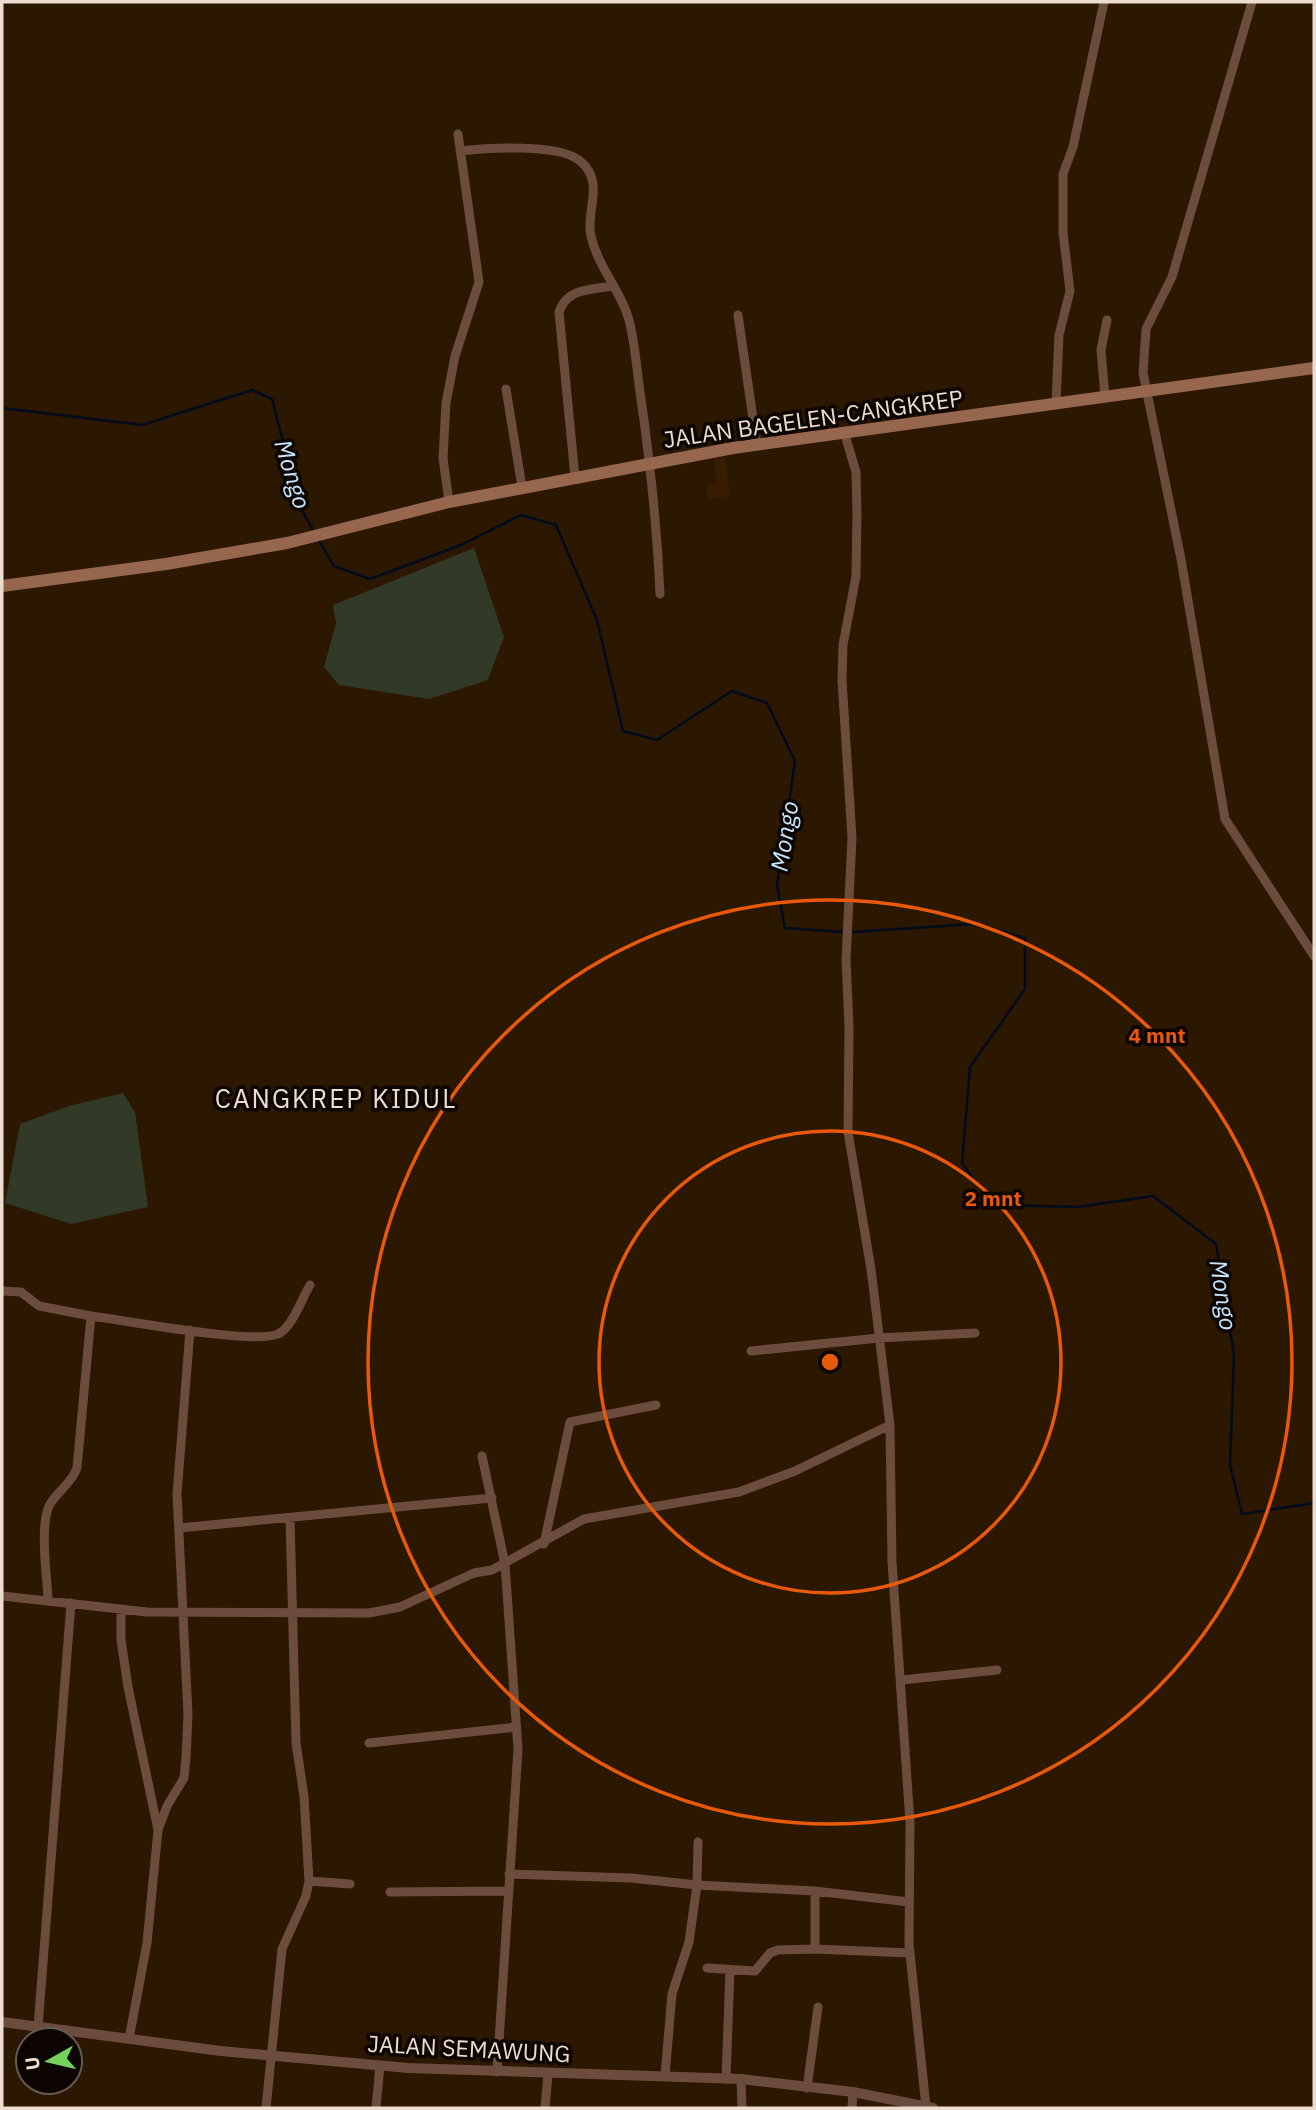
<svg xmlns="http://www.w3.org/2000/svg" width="1316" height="2110" viewBox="0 0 1316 2110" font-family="'IBM Plex Sans',sans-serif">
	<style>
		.built { fill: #381d00 }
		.green { fill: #313927 }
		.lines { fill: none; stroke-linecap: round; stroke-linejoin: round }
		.stream { stroke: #000c1d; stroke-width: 2.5 }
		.minor { stroke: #6b4c3d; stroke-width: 9 }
		.tertiary { stroke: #6b4c3d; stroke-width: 10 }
		.secondary { stroke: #97664e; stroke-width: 12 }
		.ring { fill: none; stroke: #e8590c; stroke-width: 3.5 }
		.labels { text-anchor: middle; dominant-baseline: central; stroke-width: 7; stroke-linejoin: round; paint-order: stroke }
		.street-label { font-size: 23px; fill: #ecddd0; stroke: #0d0501 }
		.water-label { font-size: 24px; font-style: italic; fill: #c7e6fe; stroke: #0d0501 }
		.quarter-label { font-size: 26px; letter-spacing: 2px; fill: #ecddd0; stroke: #0d0501 }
		.centre { fill: #e8590c; stroke: #0d0501; stroke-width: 3.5 }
		.ring-label { font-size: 21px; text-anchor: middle; font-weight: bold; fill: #e8590c; stroke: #0d0501; stroke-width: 7; stroke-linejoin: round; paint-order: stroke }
	</style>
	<rect width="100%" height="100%" fill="#2c1701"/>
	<path class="built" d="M725,457L730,496L708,499L706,485L717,483L714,458Z"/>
	<path class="green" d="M474,548L504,637L488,680L429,699L339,685L324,667L336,623L333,605Z
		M123,1093L135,1112L148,1207L71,1224L5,1203L20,1124L69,1106Z"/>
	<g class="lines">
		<path class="stream" d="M2,408L142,425L252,390L272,399L300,507L315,533
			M318,539L334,566L370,579L461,545L521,515L556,525L597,620L623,731L657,740L732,691L767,703L795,761L777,885L785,928L845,932
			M852,932L975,924L1025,938V989L970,1067L962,1163L992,1205L1077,1207L1153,1196L1216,1244L1234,1355L1230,1465L1242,1514L1314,1503"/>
		<path class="minor" d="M1252,2L1172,277L1146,329L1143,373L1181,559L1225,819L1314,956
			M460,151C487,148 559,143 580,161C606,182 585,211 591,236C598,268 623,293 630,324C635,346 637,370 640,392C650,460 657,526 660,594
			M738,315L757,446
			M506,389L522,487
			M1105,397L1101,350L1107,320
			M1056,403L1059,335L1070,291L1063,232V174L1073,147L1104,2
			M845,435L856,472L857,514L856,576L843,645L842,680L852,838L846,960L849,1026L848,1132L871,1269L890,1425L892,1562L910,1822L909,1944L926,2107
			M575,477L559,312C567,288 591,290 612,286
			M449,502L443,458L446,403L455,356L479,282L458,134
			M2,1291L21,1292L39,1306L91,1316
			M751,1351L879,1338L975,1333
			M482,1456L505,1564L518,1749L497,2072
			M179,1528L492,1498
			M544,1544L570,1422L656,1405
			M2,1596L147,1612L369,1613L400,1607L474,1573L492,1570L584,1519L739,1492L795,1471L890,1425
			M48,1599C47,1575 39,1525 50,1504C58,1491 71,1484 77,1468L91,1316C124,1320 254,1345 278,1334C292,1328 302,1298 310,1285
			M121,1609V1640L128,1687L158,1830L147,1943L129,2039
			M902,1680L997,1670
			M369,1743L516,1727
			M158,1830L167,1806L184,1778L186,1758L188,1714L177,1494L190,1330
			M698,1842L697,1885L815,1891L909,1902
			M509,1874L631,1878L697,1885L689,1942L672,1994L665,2076
			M309,1881L350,1884
			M815,1891V1949L910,1953
			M390,1892L509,1891
			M707,1968L755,1971L770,1953L778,1950L815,1949
			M38,2027L71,1603
			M726,2079L730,1970
			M741,2079L742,2108
			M807,2088L818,2007
			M266,2108L282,1949L306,1896L309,1881L304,1796L296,1743L290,1518
			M376,2108L380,2065
			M545,2108L548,2074
			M852,2108L853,2092"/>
		<path class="tertiary" d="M2,2022L221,2051L408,2068L741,2079L853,2092L933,2108"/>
		<path class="secondary" d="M2,586L166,564L287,543L449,502L733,448L1314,368"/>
	</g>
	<g class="ring">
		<circle cx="830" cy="1362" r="231"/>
		<circle cx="830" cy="1362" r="462"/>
	</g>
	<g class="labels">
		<g class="street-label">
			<text transform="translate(813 418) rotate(-8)">JALAN BAGELEN-CANGKREP</text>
			<text transform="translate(469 2048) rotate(3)">JALAN SEMAWUNG</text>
		</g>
		<g class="water-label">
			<text transform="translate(293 474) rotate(73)">Mongo</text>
			<text transform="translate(784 836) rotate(-81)">Mongo</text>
			<text transform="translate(1224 1295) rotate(81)">Mongo</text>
		</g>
		<g class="quarter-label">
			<text x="336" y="1098">CANGKREP KIDUL</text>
		</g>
	</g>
	<circle cx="830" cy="1362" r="10" class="centre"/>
	<g class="ring-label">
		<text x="1157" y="1043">4 mnt</text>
		<text x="993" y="1206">2 mnt</text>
	</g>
	<rect width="1316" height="2110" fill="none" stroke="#ecddd0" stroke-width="7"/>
	<g transform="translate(49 2061) rotate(262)"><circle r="33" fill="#0d0501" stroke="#665b54" stroke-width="2"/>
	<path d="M0-5L12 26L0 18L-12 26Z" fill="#75d25b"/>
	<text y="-10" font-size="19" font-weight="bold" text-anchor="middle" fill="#ecddd0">U</text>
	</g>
</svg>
